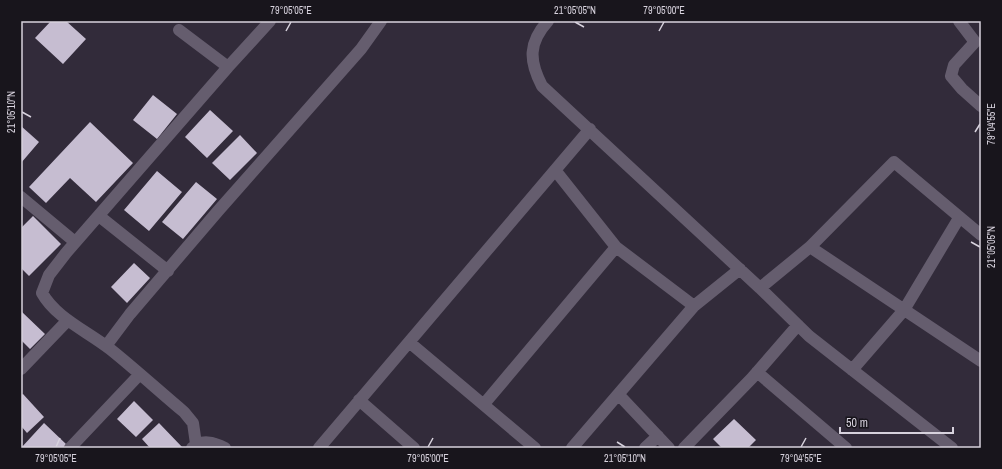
<svg xmlns="http://www.w3.org/2000/svg" width="1002" height="469" viewBox="0 0 1002 469" font-family="'Archivo Narrow',sans-serif">
	<style>
		.building { fill: #c6bdd1 }
		.lines { fill: none; stroke-linecap: round; stroke-linejoin: round }
		.street { stroke: #655d6e; stroke-width: 12 }
		.ticks { fill: none; stroke: #d7d2dd; stroke-width: 1.5 }
		.neatline { fill: none; stroke: #d7d2dd; stroke-width: 1.5 }
		.ticks-label { font-size: 10px; text-anchor: middle; fill: #d7d2dd }
	</style>
	<rect width="100%" height="100%" fill="#322b3a"/>
	<path class="building" d="M51,21H66L86,39L63,64L35,38Z
		M153,95L177,114L157,139L133,120Z
		M210,110L233,131L207,158L185,137Z
		M90,122L133,163L96,202L70,178L46,203L29,187Z
		M21,126L39,142L21,163Z
		M240,135L257,153L230,180L212,163Z
		M157,171L182,192L149,231L124,210Z
		M196,182L217,199L183,239L162,222Z
		M33,216L61,244L29,276L21,268V228Z
		M134,263L150,278L127,303L111,287Z
		M22,312L45,334L30,349L21,340Z
		M23,394L44,417L27,433L21,426V395Z
		M134,401L153,420L136,437L117,419Z
		M734,419L756,440L748,448H722L713,439Z
		M44,423L66,444L63,448H21Z
		M159,423L183,448H150L142,439Z"/>
	<g class="lines">
		<path class="street" d="M548,21C528,43 529,61 542,86L760,288L809,336L952,448
			M959,21L975,42L954,65L951,76L962,89L981,106
			M179,30L228,67L66,253L49,275L42,293C56,318 87,331 110,349C135,369 159,391 184,412L193,423L196,444
			M228,67L270,21
			M555,170L616,247L694,306
			M21,197L75,242
			M99,216L168,271
			M810,247L894,162L981,235
			M760,288L810,247L981,361
			M409,342L535,448
			M106,346L130,314L218,211L361,49L381,21
			M21,369L68,320
			M852,370L904,310L959,218
			M757,372L846,448
			M619,395L669,448
			M359,400L414,448
			M484,404L616,247
			M70,448L140,374
			M192,448C201,439 214,442 225,448
			M319,448L590,129
			M572,448L694,306L740,269
			M645,448L658,436
			M684,448L752,378L798,325"/>
	</g>
	<path class="ticks" d="M575,22L584,27M286,31L291,22M659,31L664,22M22,112L31,117M975,132L980,124M971,242L980,247M617,442L625,447M56,447L60,438M428,447L433,438M801,447L806,438"/>
	<rect width="1002" height="469" fill="none" stroke="#18151c" stroke-width="44"/>
	<path d="M840 427v6h113v-6" fill="none" stroke="#d7d2dd" stroke-width="2"/>
	<text x="846" y="427" font-size="12" fill="#d7d2dd" stroke="#18151c" stroke-width="3" paint-order="stroke">50 m</text>
	<rect x="22" y="22" width="958" height="425" class="neatline"/>
	<g class="ticks-label">
		<text x="291" y="14">79°05'05"E</text>
		<text x="575" y="14">21°05'05"N</text>
		<text x="664" y="14">79°05'00"E</text>
		<text transform="translate(11 112) rotate(-90)" y="4">21°05'10"N</text>
		<text transform="translate(991 124) rotate(-90)" y="4">79°04'55"E</text>
		<text transform="translate(991 247) rotate(-90)" y="4">21°05'05"N</text>
		<text x="56" y="462">79°05'05"E</text>
		<text x="428" y="462">79°05'00"E</text>
		<text x="625" y="462">21°05'10"N</text>
		<text x="801" y="462">79°04'55"E</text>
	</g>
</svg>
